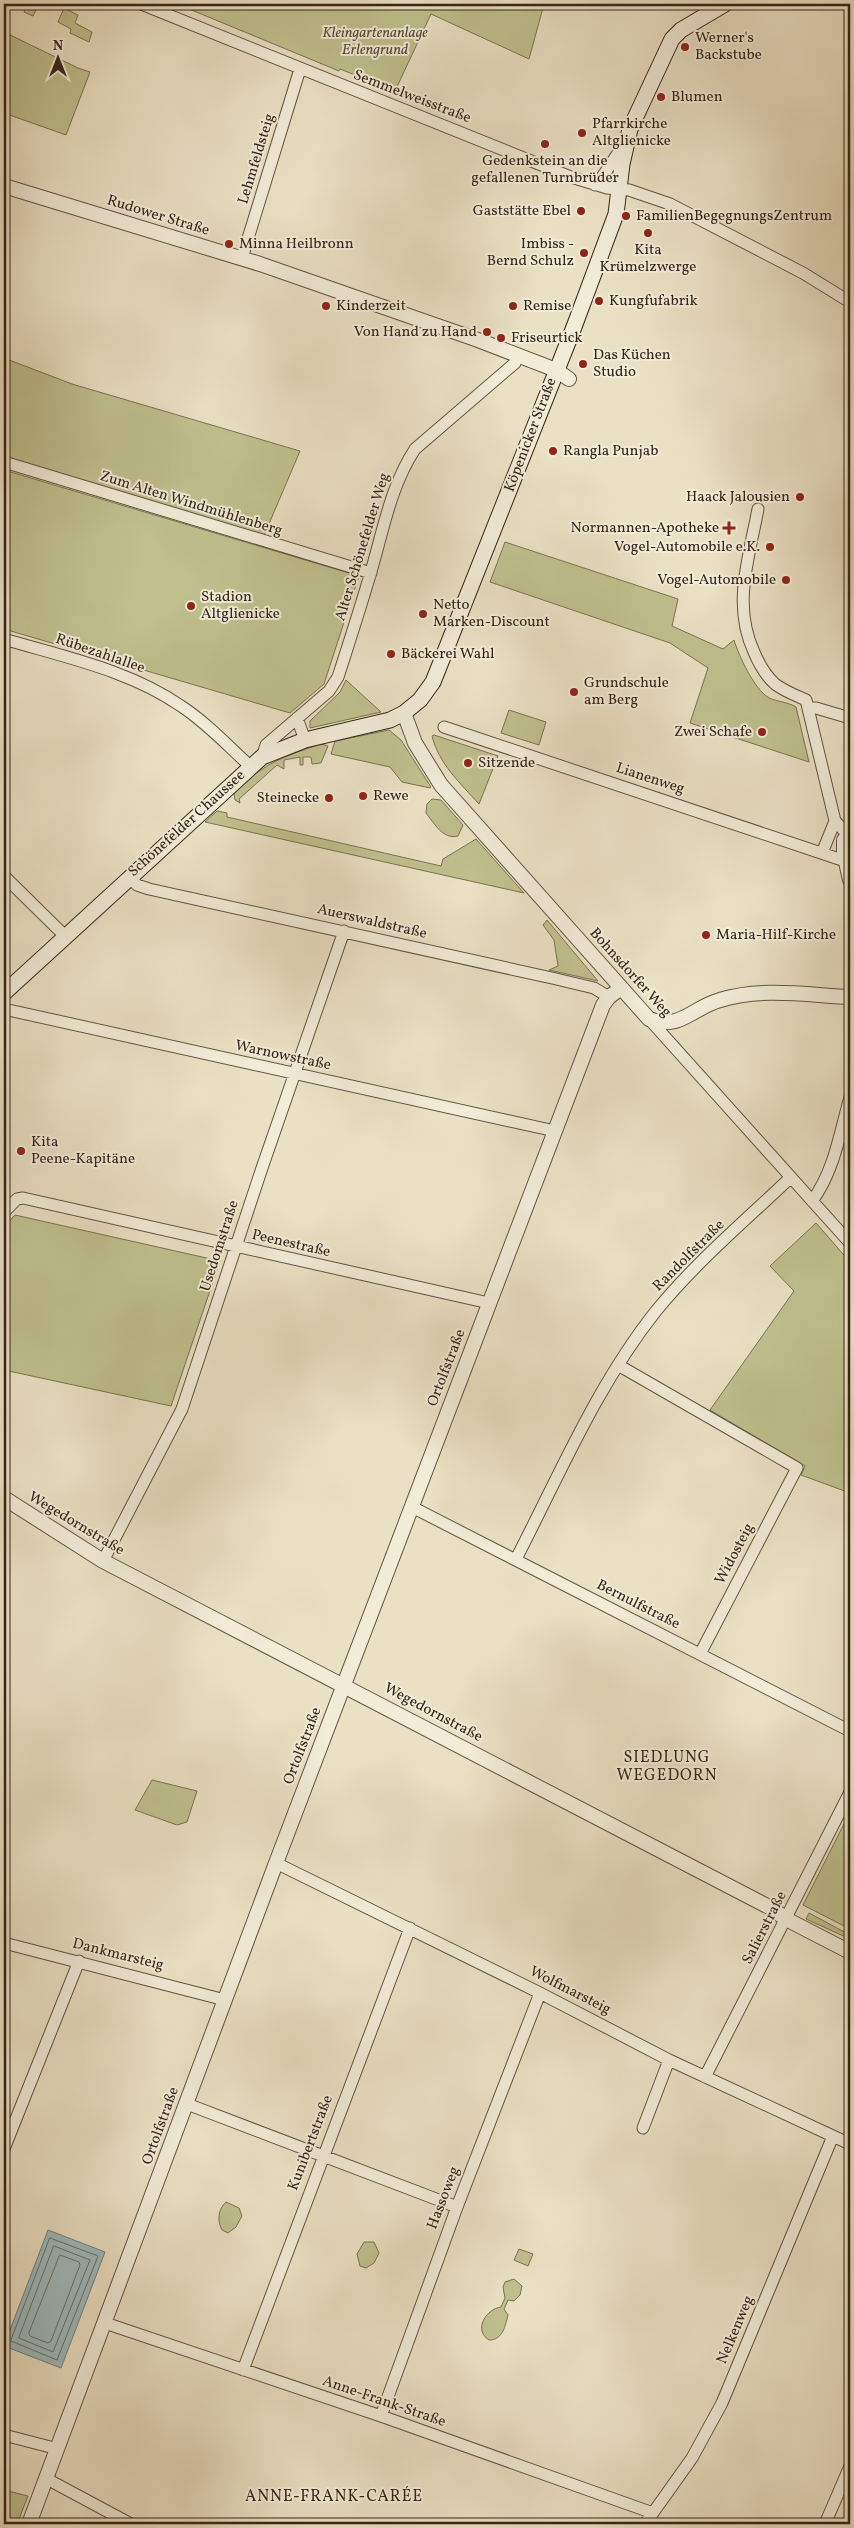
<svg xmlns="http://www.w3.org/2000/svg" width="854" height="2528" viewBox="0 0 854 2528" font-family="Vollkorn,serif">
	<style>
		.green { fill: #bfc08e; stroke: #7a7252 }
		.water { fill: #9dbabe; stroke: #747e7b }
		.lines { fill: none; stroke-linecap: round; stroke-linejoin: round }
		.shore { stroke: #6a6f6a; stroke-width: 1 }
		.minor-casing { stroke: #635342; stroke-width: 13 }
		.tertiary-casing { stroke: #635342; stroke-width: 16 }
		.secondary-casing { stroke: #362417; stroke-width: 17 }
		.minor { stroke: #f1ebd8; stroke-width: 11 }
		.tertiary { stroke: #f1ebd8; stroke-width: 14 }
		.secondary { stroke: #f1ebd8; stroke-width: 15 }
		.poi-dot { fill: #8f2418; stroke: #f1ebd8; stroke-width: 2 }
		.labels { text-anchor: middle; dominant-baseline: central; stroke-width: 4; stroke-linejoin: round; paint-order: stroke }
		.park-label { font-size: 15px; font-style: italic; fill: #584b35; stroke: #f1ebd8 }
		.poi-label { font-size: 15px; fill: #362417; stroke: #f1ebd8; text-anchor: start }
		.street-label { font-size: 15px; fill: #362417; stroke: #f1ebd8 }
		.neighbourhood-label { font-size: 16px; letter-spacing: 1px; fill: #362417; stroke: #f1ebd8 }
	</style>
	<rect width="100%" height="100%" fill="#eae0c3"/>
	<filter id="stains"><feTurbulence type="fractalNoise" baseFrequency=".004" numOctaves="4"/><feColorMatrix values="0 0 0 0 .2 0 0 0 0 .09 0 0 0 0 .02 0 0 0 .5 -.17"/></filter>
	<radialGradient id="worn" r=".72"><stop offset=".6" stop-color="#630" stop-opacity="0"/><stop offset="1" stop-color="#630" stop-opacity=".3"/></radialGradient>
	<path class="green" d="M15,4H39L33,16L24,12L26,7L23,8Z
		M177,4H544L529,59L431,14L395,91L340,69L339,71Z
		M64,8L78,15L75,23L92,32L89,42L70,33L71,29L58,22Z
		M4,32L78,68L90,72L66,135L4,113Z
		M4,358L72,384L300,451L263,538L4,460Z
		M4,470L359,576L324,684L290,713L4,629Z
		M505,542L678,599L672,626L723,649L734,640C739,656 754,689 769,698C778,702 788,702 796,707L809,762L690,723L708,668L670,643L490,582Z
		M346,680L381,712L310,728V721L340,692Z
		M509,710L546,722L539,745L501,733Z
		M389,730L401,740L431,787L430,788L402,782L390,767L331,754L335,741Z
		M434,735L498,756L479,804C460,783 439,764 432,736Z
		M321,744L328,746L321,763L312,764L311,757H303V765H300V757L284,760V769L277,765L239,799L240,803L235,800L234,793L236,790C267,762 282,757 321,744Z
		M432,799L441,800L463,825L458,836C443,840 434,823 426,813L427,804Z
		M217,811L227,813V817L441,866L443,859L476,839L524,893L205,822Z
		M547,920L598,981L549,970L558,966L554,940L543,925Z
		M15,1215L220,1261L171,1406L4,1370V1227Z
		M816,1223L850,1262V1493L801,1475L805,1466L710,1410L794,1291L770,1266Z
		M152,1780L197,1791L187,1822L177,1825L135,1810Z
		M850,1812V1929L803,1905Z
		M809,1913L850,1935V1939L806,1919Z
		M226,2202L239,2208L242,2216L236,2227L228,2233L222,2230C217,2221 218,2209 226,2202Z
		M364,2242H374L379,2253L374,2263L366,2268L360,2266L357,2254Z
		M519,2249L533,2254L528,2266L514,2260Z
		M514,2279L522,2286L520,2295L514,2301L508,2300L504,2309L508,2315C505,2326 503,2340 489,2340C473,2330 486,2309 501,2307L505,2298L503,2287L505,2282Z
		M4,2490L28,2496L17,2524H4Z"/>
	<path class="water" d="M48,2230L105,2252L61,2368L4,2346Z"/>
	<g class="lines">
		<path class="shore" d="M50,2238L98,2256L57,2360L11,2341Z
			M54,2246L90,2260L53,2352L19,2338Z
			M60,2255L79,2262L80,2265L51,2341L48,2343L30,2336L29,2333Z"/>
		<g class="minor-casing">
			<path id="minor" d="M141,4L571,177L607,188L629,190L670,204L803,273L850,302
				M595,185C608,172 614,156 626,143
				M242,258L300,69
				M4,462L371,573
				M758,509C749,558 732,605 754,652C759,664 765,675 775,684C784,691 795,695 806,700L835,821L848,835
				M4,639C64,657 129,670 181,706C207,723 228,746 250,766
				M809,708H816L850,718
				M297,718L305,740
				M444,727L845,861
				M262,757L266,745L329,691L338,677C349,643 360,609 370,575C383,532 390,487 415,449L515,363L518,355
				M822,853L835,821
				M4,876L65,936
				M129,877L137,885L149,889L552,978L594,988L609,997
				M4,1009L555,1131
				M649,1019L850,1243
				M812,1201C834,1172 840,1132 850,1097
				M4,1212L17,1199L23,1198L489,1303
				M618,1365L797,1468L700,1654
				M412,1507L850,1731
				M516,1559C559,1476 597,1385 656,1311C696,1262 745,1221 791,1177
				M103,1561L182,1409L262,1168L344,931
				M276,1863L540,1993L669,2060L850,2144
				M4,1943L225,2000
				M705,2077L850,1792
				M187,2104L457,2207
				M643,2128L669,2060
				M4,2149L79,1961
				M105,2323L381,2416L653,2513
				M243,2370L410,1928
				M381,2416L457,2207L540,1993
				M4,2435L58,2449
				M47,2479L131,2524
				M645,2524L692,2458L722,2403L833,2136
				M825,2524L850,2466"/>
		</g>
		<g class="tertiary-casing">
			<path id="tertiary" d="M4,186L260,264L478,340L556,370L569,379
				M404,713L415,743L441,785L649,1019C679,1031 692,1008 720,1000C761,987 808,995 850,997
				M850,835H848L844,840V853L850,880
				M4,1498L103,1561L771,1908L786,1919L850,1952
				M29,2524L276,1863L603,1005L609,997L621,988"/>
		</g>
		<g class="secondary-casing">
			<path id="secondary" d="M4,993L262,757L305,740L390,720L404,713L420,700L433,682L574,327L616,214L622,164L630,129L672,39L681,30L725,4"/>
		</g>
		<use href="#minor" class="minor"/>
		<use href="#tertiary" class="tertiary"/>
		<use href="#secondary" class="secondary"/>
	</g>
	<g class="poi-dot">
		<circle cx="685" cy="47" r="5"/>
		<circle cx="661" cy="97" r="5"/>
		<circle cx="582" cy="133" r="5"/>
		<circle cx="545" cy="144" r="5"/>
		<circle cx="581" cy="211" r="5"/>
		<circle cx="626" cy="216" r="5"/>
		<circle cx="648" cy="233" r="5"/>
		<circle cx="229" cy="244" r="5"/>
		<circle cx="584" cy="253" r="5"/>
		<circle cx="599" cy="301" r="5"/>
		<circle cx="326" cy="306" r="5"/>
		<circle cx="513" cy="306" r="5"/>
		<circle cx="487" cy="332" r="5"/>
		<circle cx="501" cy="338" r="5"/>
		<circle cx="583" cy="364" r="5"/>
		<circle cx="553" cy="451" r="5"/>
		<circle cx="800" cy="497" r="5"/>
		<path d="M726.5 520.5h5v5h5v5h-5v5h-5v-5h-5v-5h5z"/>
		<circle cx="770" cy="547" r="5"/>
		<circle cx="786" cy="580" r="5"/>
		<circle cx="191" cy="606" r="5"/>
		<circle cx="423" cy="614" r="5"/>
		<circle cx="391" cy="654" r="5"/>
		<circle cx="574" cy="692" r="5"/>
		<circle cx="762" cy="732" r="5"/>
		<circle cx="468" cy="763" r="5"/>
		<circle cx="363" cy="796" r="5"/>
		<circle cx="329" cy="798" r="5"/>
		<circle cx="706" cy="935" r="5"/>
		<circle cx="21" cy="1151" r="5"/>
	</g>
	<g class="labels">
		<g class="park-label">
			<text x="375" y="33">Kleingartenanlage<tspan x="375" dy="17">Erlengrund</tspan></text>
		</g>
		<g class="poi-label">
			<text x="695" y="38">Werner's<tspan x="695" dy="17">Backstube</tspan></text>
			<text x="671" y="97">Blumen</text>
			<text x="592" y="124">Pfarrkirche<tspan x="592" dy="17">Altglienicke</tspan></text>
			<text x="545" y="161" text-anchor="middle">Gedenkstein an die<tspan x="545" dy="17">gefallenen Turnbrüder</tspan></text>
			<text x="571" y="211" text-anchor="end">Gaststätte Ebel</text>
			<text x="636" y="216">FamilienBegegnungsZentrum</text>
			<text x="239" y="244">Minna Heilbronn</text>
			<text x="574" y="244" text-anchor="end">Imbiss -<tspan x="574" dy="17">Bernd Schulz</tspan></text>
			<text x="648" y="250" text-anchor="middle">Kita<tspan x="648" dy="17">Krümelzwerge</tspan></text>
			<text x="609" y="301">Kungfufabrik</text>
			<text x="336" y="306">Kinderzeit</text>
			<text x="523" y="306">Remise</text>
			<text x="477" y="332" text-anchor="end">Von Hand zu Hand</text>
			<text x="511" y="338">Friseurtick</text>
			<text x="593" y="355">Das Küchen<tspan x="593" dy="17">Studio</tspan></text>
			<text x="563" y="451">Rangla Punjab</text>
			<text x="790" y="497" text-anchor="end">Haack Jalousien</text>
			<text x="719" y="528" text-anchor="end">Normannen-Apotheke</text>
			<text x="760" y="547" text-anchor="end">Vogel-Automobile e.K.</text>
			<text x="776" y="580" text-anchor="end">Vogel-Automobile</text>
			<text x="201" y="597">Stadion<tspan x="201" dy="17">Altglienicke</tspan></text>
			<text x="433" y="605">Netto<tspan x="433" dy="17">Marken-Discount</tspan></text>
			<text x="401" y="654">Bäckerei Wahl</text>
			<text x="584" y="683">Grundschule<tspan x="584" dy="17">am Berg</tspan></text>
			<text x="752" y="732" text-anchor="end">Zwei Schafe</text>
			<text x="478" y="763">Sitzende</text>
			<text x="373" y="796">Rewe</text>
			<text x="319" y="798" text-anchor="end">Steinecke</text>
			<text x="716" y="935">Maria-Hilf-Kirche</text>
			<text x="31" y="1142">Kita<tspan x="31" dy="17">Peene-Kapitäne</tspan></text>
		</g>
		<g class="street-label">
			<text transform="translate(412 97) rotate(21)">Semmelweisstraße</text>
			<text transform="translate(257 159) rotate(-73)">Lehmfeldsteig</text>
			<text transform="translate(158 216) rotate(17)">Rudower Straße</text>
			<text transform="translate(531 435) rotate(-69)">Köpenicker Straße</text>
			<text transform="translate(191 504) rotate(17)">Zum Alten Windmühlenberg</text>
			<text transform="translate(363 547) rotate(-73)">Alter Schönefelder Weg</text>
			<text transform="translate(100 654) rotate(19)">Rübezahlallee</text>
			<text transform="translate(650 779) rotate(18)">Lianenweg</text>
			<text transform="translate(187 824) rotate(-42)">Schönefelder Chaussee</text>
			<text transform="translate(372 922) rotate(13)">Auerswaldstraße</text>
			<text transform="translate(630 973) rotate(48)">Bohnsdorfer Weg</text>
			<text transform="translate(283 1056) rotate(12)">Warnowstraße</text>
			<text transform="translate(291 1244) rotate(13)">Peenestraße</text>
			<text transform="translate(220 1246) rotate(-72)">Usedomstraße</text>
			<text transform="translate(689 1256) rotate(-45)">Randolfstraße</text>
			<text transform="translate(447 1368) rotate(-69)">Ortolfstraße</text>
			<text transform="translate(76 1524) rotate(31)">Wegedornstraße</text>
			<text transform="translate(735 1554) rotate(-62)">Widosteig</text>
			<text transform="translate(638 1605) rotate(27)">Bernulfstraße</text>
			<text transform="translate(433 1713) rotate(28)">Wegedornstraße</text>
			<text transform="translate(303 1746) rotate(-69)">Ortolfstraße</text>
			<text transform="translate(765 1928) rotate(-63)">Salierstraße</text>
			<text transform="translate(118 1955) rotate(14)">Dankmarsteig</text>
			<text transform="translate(570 1991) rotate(27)">Wolfmarsteig</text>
			<text transform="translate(161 2126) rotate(-70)">Ortolfstraße</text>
			<text transform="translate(311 2143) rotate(-69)">Kunibertstraße</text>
			<text transform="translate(444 2198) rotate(-69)">Hassoweg</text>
			<text transform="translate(736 2330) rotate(-67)">Nelkenweg</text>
			<text transform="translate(384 2402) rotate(19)">Anne-Frank-Straße</text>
		</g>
		<g class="neighbourhood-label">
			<text x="667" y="1758">SIEDLUNG<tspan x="667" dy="18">WEGEDORN</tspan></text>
			<text x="334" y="2497">ANNE-FRANK-CARÉE</text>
		</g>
	</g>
	<rect width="854" height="2528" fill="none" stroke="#eae0c3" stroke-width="20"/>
	<rect x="5" y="5" width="844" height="2518" fill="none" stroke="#362417" stroke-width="2.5"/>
	<rect x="10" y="10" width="834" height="2508" fill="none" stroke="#362417"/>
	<g transform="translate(58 58)" stroke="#f1ebd8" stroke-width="4" paint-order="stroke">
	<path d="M0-4L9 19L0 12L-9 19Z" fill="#362417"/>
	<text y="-8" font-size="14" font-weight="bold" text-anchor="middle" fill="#362417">N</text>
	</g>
	<rect width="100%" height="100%" filter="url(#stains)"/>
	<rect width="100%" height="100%" fill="url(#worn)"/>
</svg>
